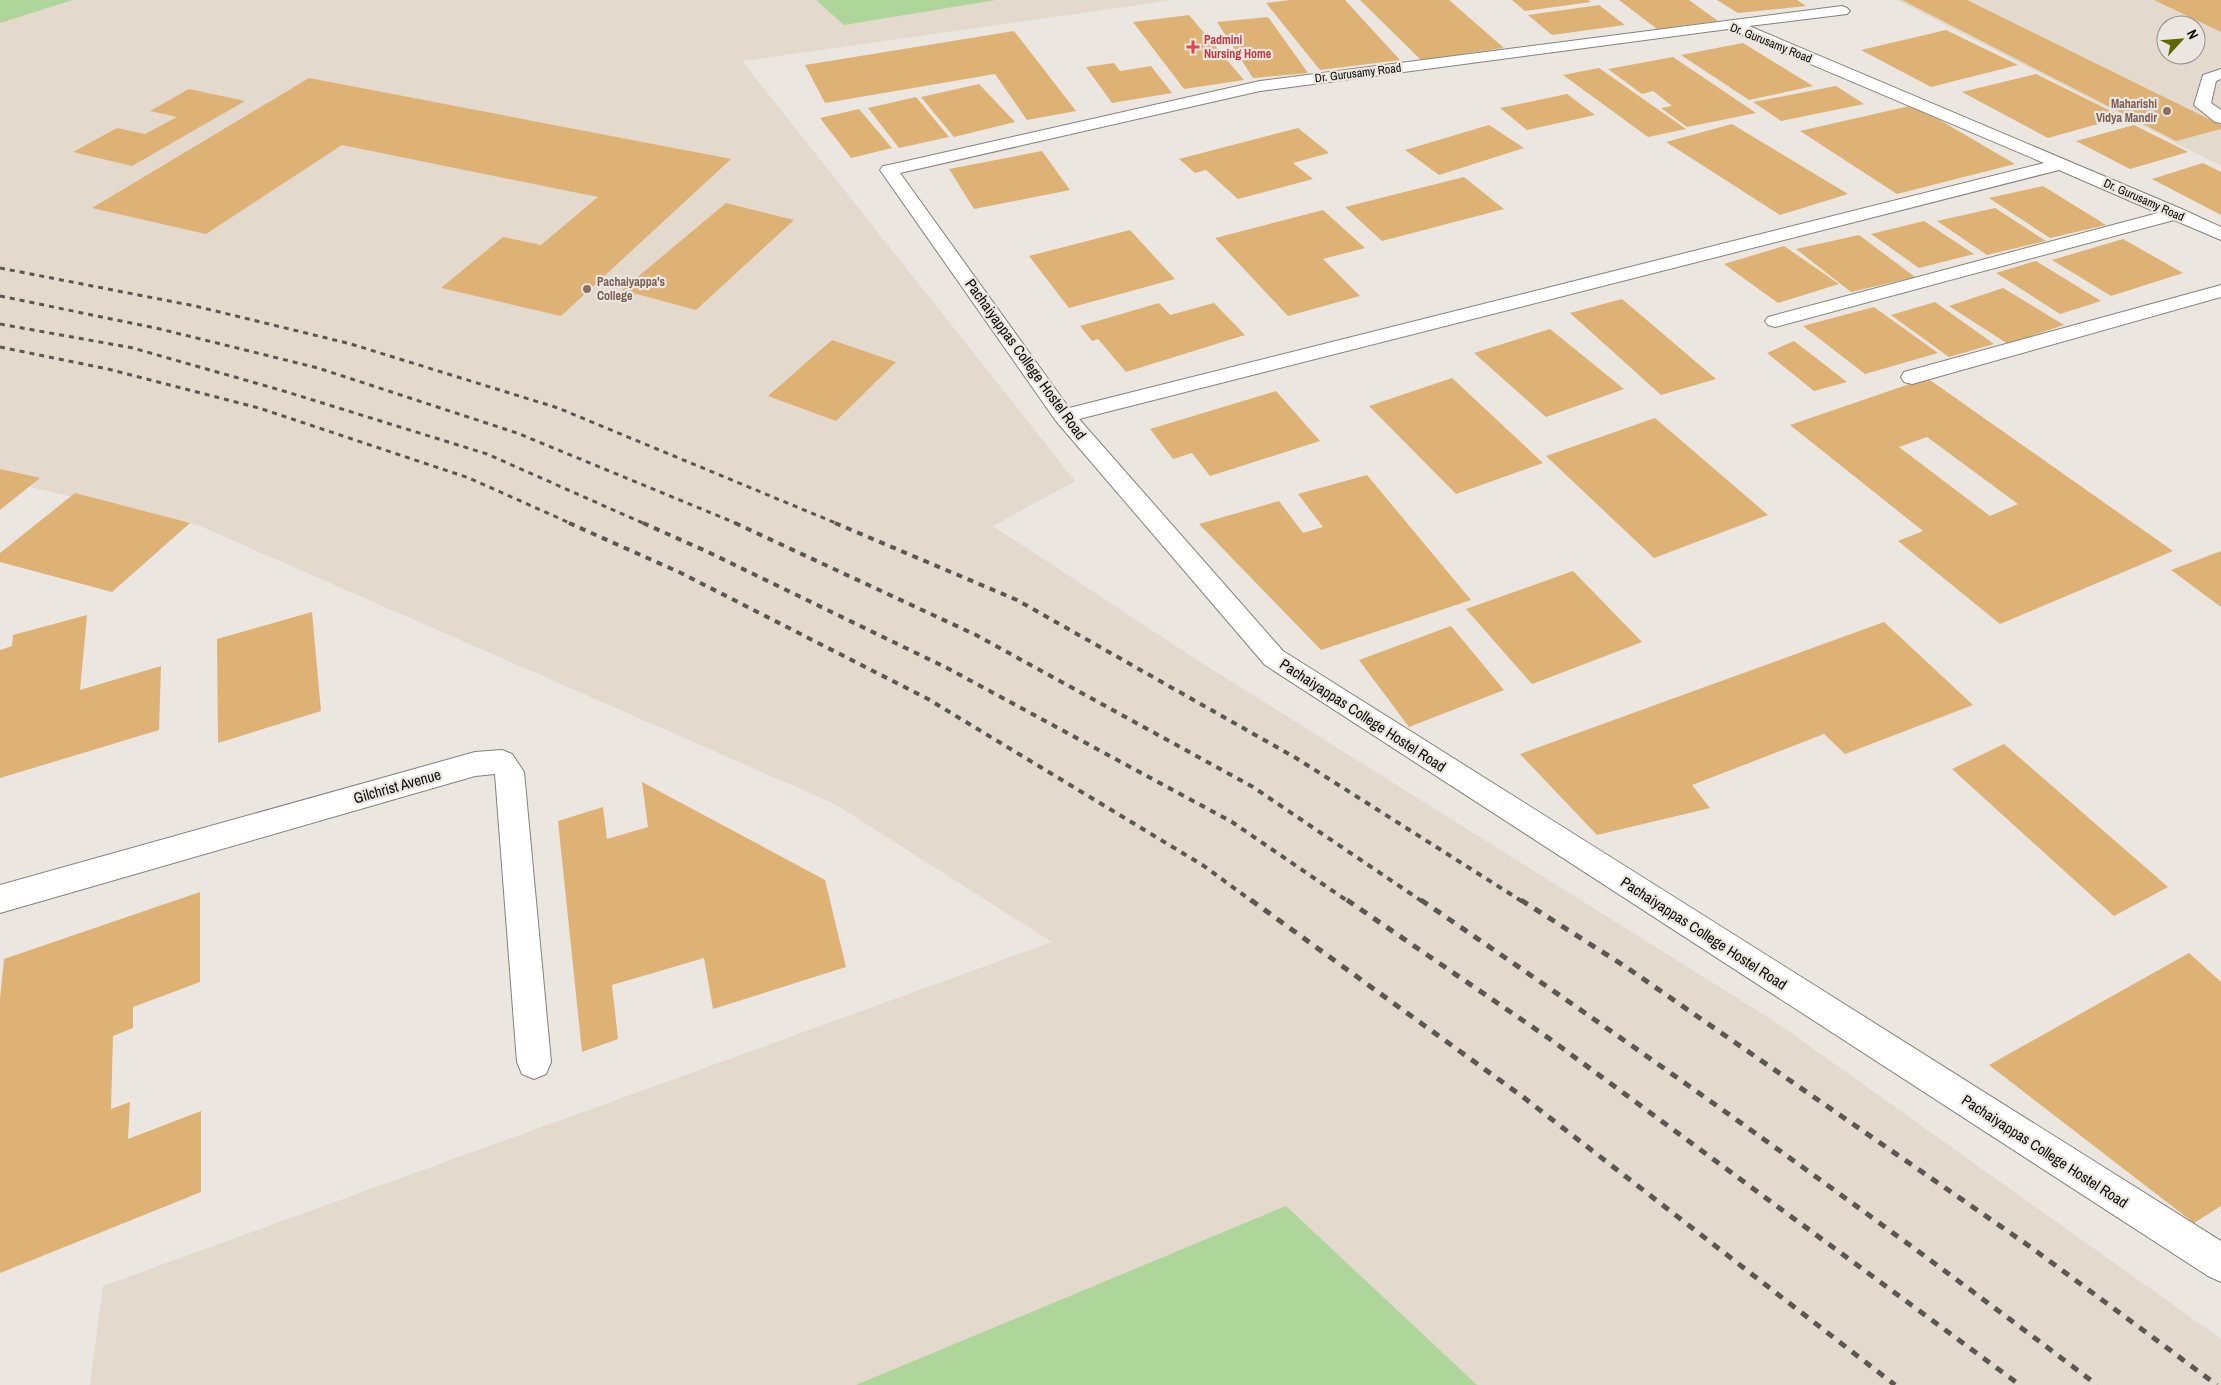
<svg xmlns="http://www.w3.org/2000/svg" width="2221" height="1385" viewBox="0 0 2221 1385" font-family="'Archivo Narrow',sans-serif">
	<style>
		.built { fill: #e3d9cc; fill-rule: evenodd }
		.green { fill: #aed69b }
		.building { fill: #deb274; fill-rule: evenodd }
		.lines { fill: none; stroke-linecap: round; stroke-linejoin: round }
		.minor-casing { stroke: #85817b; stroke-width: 2 }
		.minor { fill: #fff; fill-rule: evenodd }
		.rail-far2 { stroke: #5b5854; stroke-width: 3; stroke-dasharray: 5 5; stroke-linecap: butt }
		.rail-far1 { stroke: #5b5854; stroke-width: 4; stroke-dasharray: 6 6; stroke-linecap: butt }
		.rail { stroke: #5b5854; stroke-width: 5; stroke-dasharray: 8 8; stroke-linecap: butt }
		.health-dot { fill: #e0444e; stroke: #ebe6df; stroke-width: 2 }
		.education-dot { fill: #8d6e63; stroke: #ebe6df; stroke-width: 2 }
		.labels { text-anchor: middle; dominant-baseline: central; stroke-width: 4.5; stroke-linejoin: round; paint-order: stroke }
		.far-health-label { font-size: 12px; font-weight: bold; fill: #be3a42; stroke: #ebe6df; text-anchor: start }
		.far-street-label { font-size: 12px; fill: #0d0b09; stroke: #ebe6df }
		.far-education-label { font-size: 12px; font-weight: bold; fill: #785e54; stroke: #ebe6df; text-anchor: end }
		.street-label { font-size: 15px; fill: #0d0b09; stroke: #ebe6df }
	</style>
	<rect width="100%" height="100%" fill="#ebe6df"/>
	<path class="built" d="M0,0H1173L742,61L1075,481L993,526L1200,662L1777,1023L2221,1339V1385H90L103,1286L1052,942L835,804L200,526L0,480Z
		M1897,0H2221V166ZM2166,25H2196V55H2166Z"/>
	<path class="green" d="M0,0H73L0,23Z
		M816,0H996L844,25Z
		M1286,1206L1477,1385H856Z"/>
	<path class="building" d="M1290,0H1345L1400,60L1320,70L1266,3Z
		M1360,0H1449L1504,48L1421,60Z
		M1512,0H1588L1591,2L1525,11Z
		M1619,0H1689L1718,21L1657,29Z
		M1717,0H1797L1806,6L1738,13Z
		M1902,0H1967L2221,125V129L2176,141Z
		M2154,0H2221V32Z
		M1599,5L1625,25L1552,35L1528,15Z
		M1189,15L1244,80L1184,89L1133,22Z
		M1268,17L1308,73L1253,78L1217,22Z
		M1946,30L2018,65L1931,87L1861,50Z
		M1014,31L1076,111L1027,120L995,74L825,103L805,65Z
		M1743,43L1813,86L1749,100L1681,55Z
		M1673,57L1756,113L1687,127L1661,108L1672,106L1653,91L1642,94L1608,69Z
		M1114,63L1120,71L1151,66L1172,93L1112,103L1086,67Z
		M1599,68L1686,129L1648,137L1563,75Z
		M2036,74L2123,117L2048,138L1962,92Z
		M309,78L731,159L561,316L441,288L503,237L541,245L598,197L342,145L206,234L92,208Z
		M979,84L1015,122L954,137L921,97Z
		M1836,86L1864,104L1781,121L1753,102Z
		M189,89L245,101L132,166L73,152L117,128L145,134L177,117L150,111Z
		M1567,94L1595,115L1527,130L1500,108Z
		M916,97L949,137L899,148L868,108Z
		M1914,105L2015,164L1897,194L1800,131Z
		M859,109L892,148L851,158L820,118Z
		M1732,124L1848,194L1780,215L1666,142Z
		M1489,125L1524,148L1439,175L1405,150Z
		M2134,125L2188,152L2130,169L2076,141Z
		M1298,128L1329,153L1293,163L1313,179L1238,199L1206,170L1195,173L1179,159Z
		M1042,151L1070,190L974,209L949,169Z
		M2203,163L2221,172V215L2152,179Z
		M1464,177L1504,209L1382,241L1345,207Z
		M2043,186L2106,225L2050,238L1989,198Z
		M726,203L794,220L696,310L622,290Z
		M1995,208L2046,241L1987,255L1937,221Z
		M1323,210L1365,248L1323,259L1360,296L1288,316L1215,238Z
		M1924,221L1974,254L1919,268L1871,234Z
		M1130,230L1175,279L1069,308L1029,256Z
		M1859,235L1915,277L1851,292L1796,249Z
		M2123,239L2183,273L2111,296L2052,260Z
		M1784,246L1839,284L1778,303L1724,264Z
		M2036,261L2101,301L2060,314L1996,273Z
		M2003,288L2064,325L2008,344L1949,306Z
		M1622,299L1716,379L1661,395L1570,313Z
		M1935,302L1994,344L1949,357L1891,315Z
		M1159,303L1170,315L1214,303L1245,335L1126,372L1098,339L1092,341L1080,326Z
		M1874,307L1938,353L1865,374L1803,326Z
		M1550,329L1624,389L1546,417L1474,353Z
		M832,340L896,362L836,421L768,396Z
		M1794,341L1847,382L1814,391L1767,353Z
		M1452,378L1543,463L1456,494L1369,406Z
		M1927,378L2173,551L2000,624L1898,541L1923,531L1790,425ZM1927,437L2018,504L1990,516L1899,447Z
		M1276,391L1320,441L1210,476L1192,453L1173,459L1150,429Z
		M1655,418L1768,515L1654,558L1546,456Z
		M0,469L40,478L0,510Z
		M1367,475L1471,600L1321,650L1199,524L1279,501L1303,533L1323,527L1298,494Z
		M75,493L190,523L112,592L0,562V553Z
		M2221,551V607L2171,570Z
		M1573,571L1642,642L1532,684L1466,609Z
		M312,612L321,711L218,743L217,639Z
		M87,615L80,690L161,666L159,730L0,778V650L12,646L13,635Z
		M1884,622L1973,705L1845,754L1824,734L1692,785L1710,808L1597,835L1520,754Z
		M1451,626L1504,690L1409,727L1359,660Z
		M2004,744L2168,887L2114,916L1952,769Z
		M642,782L825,880L846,967L713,1009L704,958L612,985L618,1039L582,1052L558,821L603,807L607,839L648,827Z
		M200,892V982L133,1007V1028L113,1036L111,1109L130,1102L128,1139L201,1111V1192L0,1273V999L4,959Z
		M2189,953L2221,982V1206L2194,1223L1989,1065Z"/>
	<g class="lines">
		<g class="minor-casing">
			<path id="minor" d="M1842,6L1847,8L1850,11L1847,14L1749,26L2184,210L2221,227V240L2174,220L1775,327L1768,325L1765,321L1768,317L2158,213L2059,170L1079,419L1283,651L2221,1241V1282L2208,1276L1265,665L1056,421L880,170L883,166L889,165L1260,81ZM1728,29L2044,163L1069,408L900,173L1260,91Z
				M2221,69V79L2216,81L2211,103L2221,110V123L2215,122L2194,105L2203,75Z
				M2221,285V297L1912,384L1904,382L1901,377L1904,372Z
				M502,750L512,754L524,772L551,1062L546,1074L534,1079L522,1074L517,1062L495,774L475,776L0,913V885L475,752Z"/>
		</g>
		<use href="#minor" class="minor"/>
		<path class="rail-far2" d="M0,268L195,306L351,344L558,408L838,524
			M0,296L160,329L318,368L517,433L738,524
			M0,324L133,348L287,392L487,454L645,524
			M0,347L108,369L259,408L469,478L572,524"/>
		<path class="rail-far1" d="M569,523L681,573L928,699L1204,866L1253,902
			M643,523L708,552L949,669L1232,822L1349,902
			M735,523L976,635L1253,787L1423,902
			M835,523L1017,600L1296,758L1523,902"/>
		<path class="rail" d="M1251,900L1523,1097L1895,1385
			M1347,900L1550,1039L2020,1385
			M1421,900C1650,1056 1876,1217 2097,1385
			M1521,900L1626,967L2032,1248L2217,1385"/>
	</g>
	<path class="health-dot" d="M1190.5 39.5h5v5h5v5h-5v5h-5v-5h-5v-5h5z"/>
	<g class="education-dot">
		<circle cx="2167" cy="111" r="5"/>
		<circle cx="587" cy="289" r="5"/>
	</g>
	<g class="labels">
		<g class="far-health-label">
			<text x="1204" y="40">Padmini<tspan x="1204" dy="14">Nursing Home</tspan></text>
		</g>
		<g class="far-street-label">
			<text transform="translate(1771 43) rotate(22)">Dr. Gurusamy Road</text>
			<text transform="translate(1358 73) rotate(-7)">Dr. Gurusamy Road</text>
			<text transform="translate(2144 200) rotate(24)">Dr. Gurusamy Road</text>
		</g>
		<g class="far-education-label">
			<text x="2157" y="104">Maharishi<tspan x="2157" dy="14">Vidya Mandir</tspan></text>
			<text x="597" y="282" text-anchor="start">Pachaiyappa's<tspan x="597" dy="14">College</tspan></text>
		</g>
		<g class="street-label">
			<text transform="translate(1026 359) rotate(54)">Pachaiyappas College Hostel Road</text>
			<text transform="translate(1363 715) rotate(33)">Pachaiyappas College Hostel Road</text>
			<text transform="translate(397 786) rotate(-16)">Gilchrist Avenue</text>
			<text transform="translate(1704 933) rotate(33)">Pachaiyappas College Hostel Road</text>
			<text transform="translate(2045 1151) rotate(33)">Pachaiyappas College Hostel Road</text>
		</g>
	</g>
	<g transform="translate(2181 40) rotate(64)"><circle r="24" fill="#ebe6df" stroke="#928e89"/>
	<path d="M0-4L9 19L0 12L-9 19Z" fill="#606604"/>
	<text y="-8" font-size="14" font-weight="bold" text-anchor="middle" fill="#0d0b09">N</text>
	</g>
</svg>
